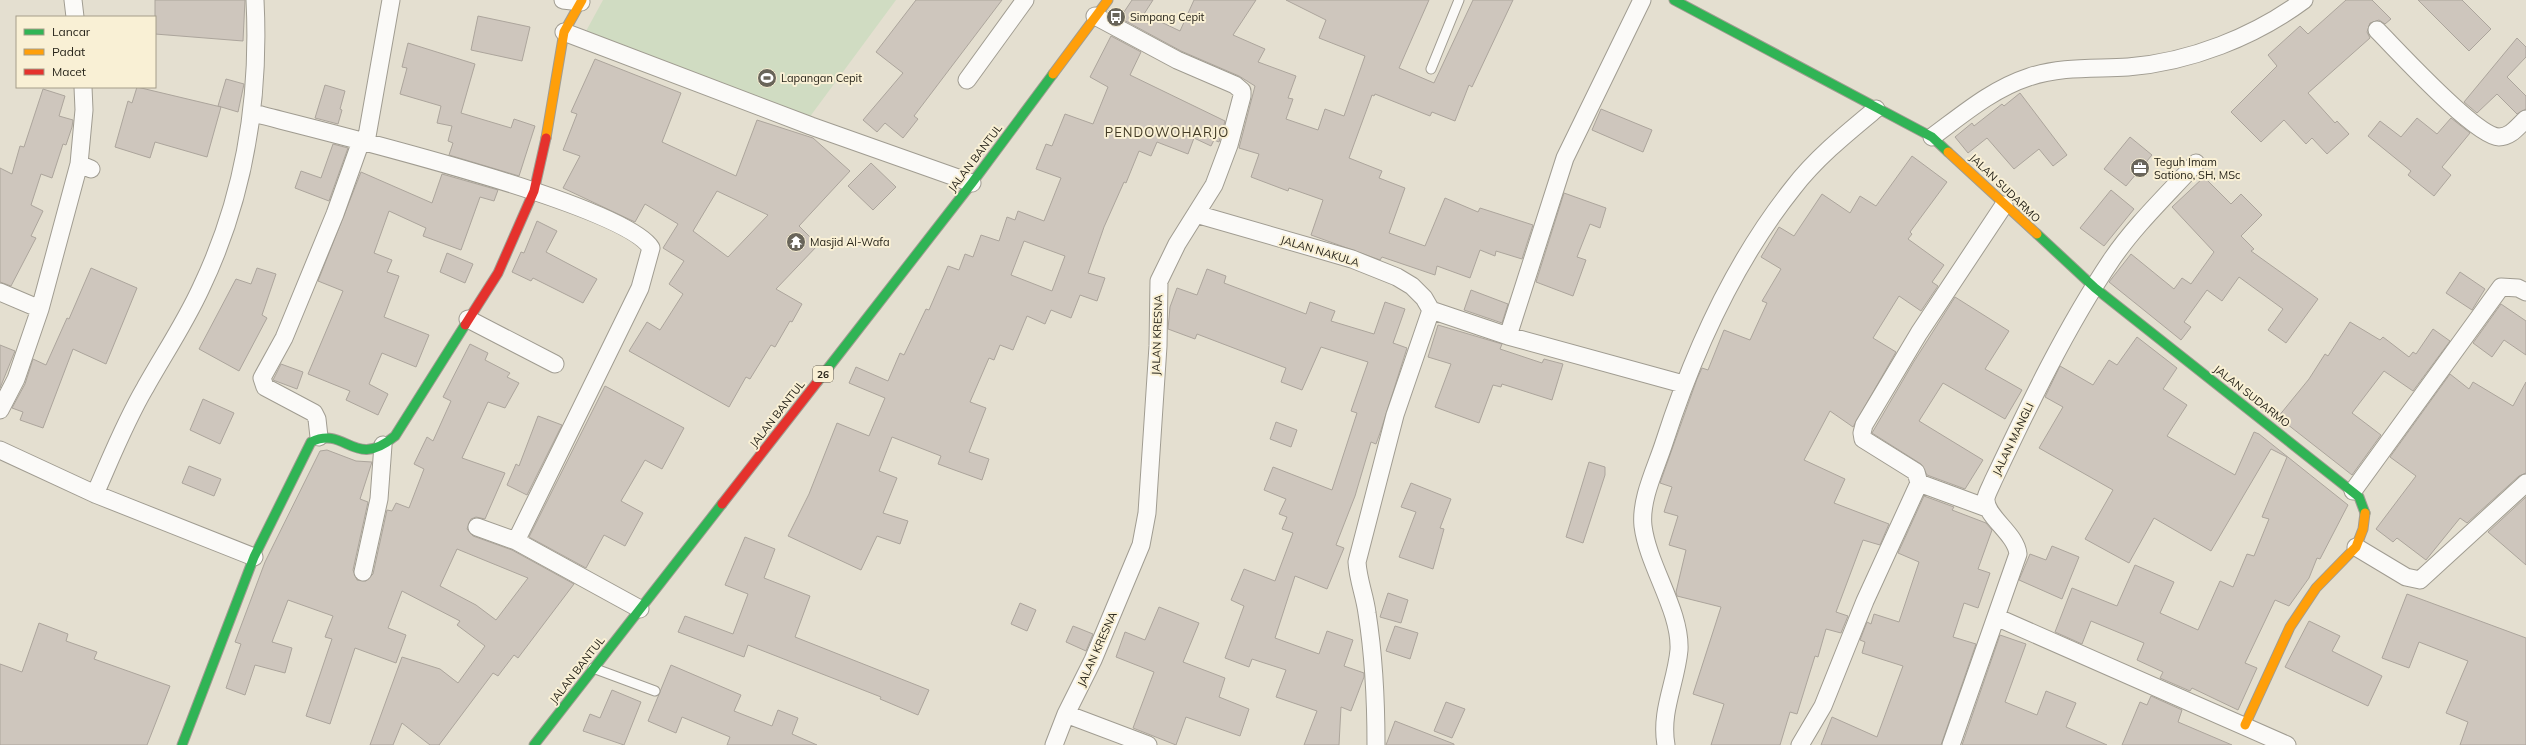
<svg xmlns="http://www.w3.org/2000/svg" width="2526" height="745" viewBox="0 0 2526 745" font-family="Mulish,sans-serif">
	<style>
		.green { fill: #d0dcc2 }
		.building { fill: #cec6bd; stroke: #aca59c; fill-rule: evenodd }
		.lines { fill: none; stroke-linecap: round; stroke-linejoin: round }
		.lane-casing { stroke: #a09c91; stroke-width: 11 }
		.street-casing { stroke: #a09c91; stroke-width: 19 }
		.fast-casing { stroke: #a09c91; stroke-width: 11 }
		.slow-casing { stroke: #a09c91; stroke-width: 11 }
		.jam-casing { stroke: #a09c91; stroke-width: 11 }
		.lane { stroke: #fbfaf8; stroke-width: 9 }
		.street { stroke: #fbfaf8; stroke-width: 17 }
		.fast { stroke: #30b455; stroke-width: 9 }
		.slow { stroke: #ff9f0a; stroke-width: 9 }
		.jam { stroke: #e5322d; stroke-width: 9 }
		.labels { text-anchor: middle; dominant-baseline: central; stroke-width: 4; stroke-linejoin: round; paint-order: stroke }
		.shield { fill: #f9f0d5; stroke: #666152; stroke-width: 1 }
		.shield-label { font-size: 10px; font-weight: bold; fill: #27241a }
		.poi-label { font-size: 11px; fill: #27241a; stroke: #f9f0d5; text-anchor: start }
		.street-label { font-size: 11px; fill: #27241a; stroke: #f9f0d5 }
		.quarter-label { font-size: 13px; letter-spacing: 1px; fill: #443c26; stroke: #f9f0d5 }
	</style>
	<rect width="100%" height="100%" fill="#e4dfd0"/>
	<path class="green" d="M603,0H896L806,122L585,33Z"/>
	<path class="building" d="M155,0H245L243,41L155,34Z
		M916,0H1002L914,116L918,119L903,138L885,123L877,132L863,120L903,73L876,52Z
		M1132,0H1153L1144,14L1180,31L1194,0H1256L1233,35L1265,49L1258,62L1296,76L1288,98L1293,99L1286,119L1318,130L1325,109L1344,116L1365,56L1319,38L1326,20L1286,0H1429L1399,68L1434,83L1473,0H1513L1472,87L1469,85L1455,121L1432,112L1430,116L1375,94L1374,96L1372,95L1349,158L1382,171L1379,178L1405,188L1389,233L1425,246L1445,198L1478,212L1480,208L1533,225L1522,259L1496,251L1495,256L1480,250L1470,278L1437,266L1435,275L1382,257L1380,260L1311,235L1323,200L1289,188L1288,191L1251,177L1259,154L1239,148L1255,86L1239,76L1181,51L1120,18Z
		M2346,0H2372L2391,19L2385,24L2379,20L2370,23L2367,32L2370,38L2308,93L2335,123L2337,121L2349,134L2327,154L2312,138L2306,144L2284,120L2261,142L2231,112L2277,66L2268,55L2300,26L2308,34Z
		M2418,0H2462L2491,29L2469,51Z
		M478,16L530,27L522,61L471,50Z
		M1111,36L1141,52L1130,75L1225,121L1219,142L1214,140L1211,146L1194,138L1188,154L1157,142L1151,156L1139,151L1126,183L1124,182L1104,227L1088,273L1105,278L1097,301L1080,295L1071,318L1051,310L1045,324L1027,316L1013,350L1000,345L994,360L989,358L970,402L986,408L969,452L989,459L982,480L938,464L941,456L892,437L879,471L897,478L883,513L908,521L900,544L877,536L861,570L788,536L809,494L837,423L869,436L885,398L849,383L856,367L888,381L900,353L904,355L926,309L929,310L948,266L959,270L965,254L973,257L981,235L999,241L1007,217L1015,220L1018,211L1044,221L1061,178L1036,169L1046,144L1052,146L1065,114L1093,124L1108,87L1090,77ZM1024,241L1065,256L1052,291L1011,275Z
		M2517,38L2526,47V57L2507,77L2526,96V109L2517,114L2497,94L2477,113L2464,102Z
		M408,43L475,64L461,113L511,128L514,119L535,126L519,176L449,155L453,143L448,141L452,126L437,123L441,106L400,94L407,68L402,67Z
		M595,59L681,93L662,142L736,176L757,120L813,138L850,171L799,226L818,245L776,289L802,304L792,322L790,321L775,347L771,345L750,379L746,377L729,407L629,351L647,322L660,330L683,294L669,284L684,261L663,248L678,224L645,204L635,222L563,188L580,156L563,150L577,114L571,112ZM717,191L768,215L728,257L693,231Z
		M226,79L244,84L238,112L218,106Z
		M325,85L345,91L340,109L342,110L338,124L315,118Z
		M137,87L221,107L207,157L155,142L150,158L115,147L128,101L132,103Z
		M43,89L65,96L59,116L73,120L72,127L66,145L63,144L52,178L41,174L31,205L43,211L31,236L36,238L11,286L0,282V168L12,174L20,146L24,147Z
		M2020,93L2067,155L2053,166L2039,149L2014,169L1987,138L1968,153L1955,137L1972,123L1974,126L2002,104L2004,106Z
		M1601,109L1652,130L1643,152L1592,130Z
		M2417,118L2437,134L2451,118L2470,133L2442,167L2451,175L2434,196L2408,175L2411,171L2368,136L2380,121L2401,137Z
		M2130,137L2152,155L2126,186L2104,169Z
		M333,144L348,148L329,201L295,188L301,171L321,178Z
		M1912,156L1947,182L1910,232L1912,234L1908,239L1944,265L1932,282L1938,286L1921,311L1899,296L1873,338L1896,352L1853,427L1830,411L1804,460L1845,479L1834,503L1889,524L1880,545L1863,540L1836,612L1848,616L1841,633L1826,629L1818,657L1815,656L1797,714L1790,712L1780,745H1711L1724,704L1693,694L1721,607L1677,596L1676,592L1686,550L1669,545L1678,516L1664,512L1672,487L1660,483L1697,379L1702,368L1708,370L1724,330L1750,340L1767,303L1762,301L1781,269L1761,257L1779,227L1794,236L1822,194L1850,213L1860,196L1876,206Z
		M871,163L896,187L873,210L848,186Z
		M361,172L432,203L442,174L498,190L494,201L480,197L461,250L423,236L426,228L389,211L374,253L392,260L387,272L399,276L384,317L429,335L416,367L382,353L369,384L388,394L378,415L346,400L350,391L308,374L343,291L318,281Z
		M2204,177L2231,204L2241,194L2262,215L2241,236L2254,249L2251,251L2318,299L2286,343L2268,330L2283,309L2239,277L2222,301L2207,290L2184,322L2191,327L2181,340L2109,282L2131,254L2174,289L2182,278L2191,284L2214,252L2172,207Z
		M2111,190L2134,209L2104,246L2080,228Z
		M1564,193L1606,208L1600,228L1590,224L1577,257L1586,260L1573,296L1536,282Z
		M537,221L557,231L546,252L597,279L583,303L533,278L531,281L512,272L521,252L524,253Z
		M447,253L473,264L465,283L440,272Z
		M91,268L137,288L106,364L73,349L43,428L20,420L23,412L12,408L25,384L33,359L46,365L67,318L69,319Z
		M257,268L276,274L262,315L267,318L239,371L199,349L236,279L251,284Z
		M1207,269L1226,276L1224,283L1306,314L1310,302L1335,311L1331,321L1374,334L1385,302L1405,309L1393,343L1407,348L1380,433L1376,444L1371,442L1355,496L1336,545L1344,548L1327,589L1295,576L1275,638L1319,654L1327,631L1353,640L1344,666L1364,673V677L1351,711L1341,707L1339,745H1304L1317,711L1276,697L1286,670L1252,659L1249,667L1225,658L1244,606L1231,600L1244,569L1275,581L1293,533L1282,529L1287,517L1279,514L1286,499L1264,490L1273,467L1332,490L1357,413L1351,411L1368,362L1321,347L1302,390L1281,382L1286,368L1197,334L1195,339L1168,329L1170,307L1177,288L1197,295Z
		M2460,272L2485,289L2472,310L2446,293Z
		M1471,290L1508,304L1502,323L1464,310Z
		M1955,297L2009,331L1985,369L2022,390L2005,419L1943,383L1919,421L1983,460L1965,489L1927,475L1921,464L1872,433L1913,363Z
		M2501,304L2526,321V355L2504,340L2492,357L2473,343Z
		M2350,322L2380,340L2383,337L2409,357L2413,352L2416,354L2433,329L2450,341L2413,391L2384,371L2352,413L2381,435L2352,475L2278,417L2309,379L2325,354L2328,356Z
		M1438,325L1502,344L1500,349L1542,363L1544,359L1563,364L1552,400L1502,384L1501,387L1493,385L1479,423L1435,407L1451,364L1428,357Z
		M2137,337L2177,368L2163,389L2187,405L2167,436L2235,475L2254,432L2259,434L2348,505L2320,559L2317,558L2309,578L2289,606L2275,600L2245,663L2257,668L2238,710L2192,688L2190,691L2160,678L2163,672L2137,660L2144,643L2091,621L2082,644L2055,632L2072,588L2117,606L2135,565L2174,582L2160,613L2198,630L2220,581L2233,587L2247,554L2254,556L2269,519L2262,517L2287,457L2271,449L2211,551L2154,518L2129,563L2085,539L2113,490L2039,448L2063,407L2045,397L2060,366L2093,385L2109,360L2117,365Z
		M470,344L488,353L485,360L510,373L507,377L519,383L505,408L488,402L462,458L505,473L485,519L476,517L471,519L467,529L473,536L512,550L574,584L518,658L514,655L498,676L493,673L439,745H430L402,723L393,745H370L402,657L440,669L458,683L485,646L457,625L460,621L402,591L388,628L406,635L396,663L355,648L330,724L306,716L332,639L325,637L333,616L288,600L272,642L292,648L285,673L255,665L245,695L226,688L241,644L235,642L265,562L320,451L327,450L356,461L372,462L360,499L368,502L353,570L357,580L366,581L373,574L387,510L392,511L396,503L409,508L424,469L414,464L427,437L433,441L451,401L443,397ZM457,549L528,578L496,620L476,605L440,586Z
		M0,345L15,351L0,388Z
		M281,364L303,372L297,389L273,380Z
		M2450,374L2469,389L2473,382L2513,406L2526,382V473L2519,476L2467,523L2460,518L2426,560L2397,538L2393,542L2376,529L2416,476L2390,457Z
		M605,386L684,428L662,469L645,460L621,501L643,513L625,546L604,535L586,568L529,537Z
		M203,399L234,413L220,444L190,430Z
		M538,416L562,425L527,495L507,485L516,464L519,466Z
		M1276,422L1297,430L1291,447L1270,439Z
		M1589,462L1605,467V475L1583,543L1566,537Z
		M189,466L221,479L214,496L182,483Z
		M1411,483L1451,499L1440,528L1444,529L1433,569L1399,557L1416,512L1401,507Z
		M1924,496L1954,507L1952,510L1986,523L1992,530L1978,569L1990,573L1978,608L1964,603L1953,637L1976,644L1941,745H1821L1832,717L1877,737L1903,666L1862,653L1865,642L1860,640L1867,622L1871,624L1874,614L1899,622L1919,562L1898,553Z
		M2526,497V565L2488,532Z
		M745,537L775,549L764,578L810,596L795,637L929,690L918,715L880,699L881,697L748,645L744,657L678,632L685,616L733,634L748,594L725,585Z
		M2052,546L2079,557L2062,599L2019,580L2030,554L2046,560Z
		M1388,593L1408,600L1401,623L1380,617Z
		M2407,594L2526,638V745H2460L2468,722L2446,713L2468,661L2419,642L2409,668L2382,658Z
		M1020,603L1036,610L1027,631L1011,624Z
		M1159,607L1199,623L1183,662L1225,678L1219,697L1249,709L1240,736L1186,717L1176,745L1133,728L1154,672L1116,657L1125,632L1145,640Z
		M2309,621L2340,636L2332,651L2382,676L2368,706L2285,667Z
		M39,623L68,634L66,641L97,652L94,659L170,686L147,745H0V664L22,672Z
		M1073,626L1093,634L1086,651L1066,642Z
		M1395,626L1418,633L1410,659L1386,651Z
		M2000,635L2026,644L2005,702L2037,715L2046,691L2076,703L2066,727L2107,745H1962Z
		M671,665L741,695L734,711L772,726L778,710L798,718L792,734L817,745H727L730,737L682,717L676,733L648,721Z
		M612,690L641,702L624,745L583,731L590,714L600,718Z
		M2151,696L2182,710L2178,722L2232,745H2122L2140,702L2147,705Z
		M1446,702L1465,709L1452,738L1434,731Z
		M1395,721L1454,744V745H1386Z"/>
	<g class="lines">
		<g class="lane-casing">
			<path id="lane" d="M1431,69L1459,0
				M593,668L655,691"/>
		</g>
		<g class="street-casing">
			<path id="street" d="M73,0L75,17
				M563,0L581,2
				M2377,30C2397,50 2475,136 2499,137C2511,137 2518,126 2526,119
				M564,32L811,126L972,183
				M967,80L1025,0
				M83,87L84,110L79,164L91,169
				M253,113C318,130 624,203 651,248L640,288L516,541
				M1932,137C1962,115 1992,89 2029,77C2062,66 2094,69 2128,67C2190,62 2254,37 2304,0
				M366,142L391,0
				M1196,214L1352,259L1397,277L1412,286L1424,298L1431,310
				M0,292L40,309
				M1431,310L1508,336L1683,384
				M468,319L555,364
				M1508,336L1565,158L1642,0
				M0,410L16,379L40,309L79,164
				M319,437L317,419L314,413L265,387L262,378L284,338L335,214L361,141
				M0,450L95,494L254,557
				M1919,483L1987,508
				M2353,491L2501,287L2518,288L2526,292
				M95,494C111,458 125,422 145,388C164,354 185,323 201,288C244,198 260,99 255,0
				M477,527L516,541L640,609
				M2356,547L2406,577L2420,580L2526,483
				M363,572L379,499L383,445
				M1996,617L2287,745
				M1066,714L1148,745
				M1054,745L1066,714L1093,660L1141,545L1147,513L1158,346L1159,281L1177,244L1214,185L1229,145L1242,96V91L1235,85L1177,60L1095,16
				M1376,745C1376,701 1374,657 1367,613C1365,596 1358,580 1357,562L1395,415L1431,310
				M1666,745C1660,711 1676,683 1679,650C1681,611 1648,566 1643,526C1640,499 1656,468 1664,443C1693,353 1734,262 1793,188C1816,158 1847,133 1876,109
				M1800,745L1823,706L1865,601L1919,483L1916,472L1863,439L1862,433L1864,425L1919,333L2004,205
				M1951,745L2018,554C2016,533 1984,516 1986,498C1987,493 1991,486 1993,481C2029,405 2065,329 2112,259C2136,224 2168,194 2196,163"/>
		</g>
		<g class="fast-casing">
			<path id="fast" d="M1674,0L1932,137L1948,152
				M2037,234L2095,288L2359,497L2365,513
				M818,381L972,183L1053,74
				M182,745L254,557L311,442C347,425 353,471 395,436L465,325
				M534,745L722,504"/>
		</g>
		<g class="slow-casing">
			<path id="slow" d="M1053,74L1108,0
				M546,138L564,32L582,0
				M1948,152L2037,234
				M2245,725L2290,627L2316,588L2356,547L2363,529L2365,513"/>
		</g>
		<g class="jam-casing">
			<path id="jam" d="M465,325L498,273L534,191L546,138
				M722,504L818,381"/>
		</g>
		<use href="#lane" class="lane"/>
		<use href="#street" class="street"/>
		<use href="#fast" class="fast"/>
		<use href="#slow" class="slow"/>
		<use href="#jam" class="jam"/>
	</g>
	<defs>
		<g id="bus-disc" transform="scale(1)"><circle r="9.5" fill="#69655a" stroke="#f9f0d5"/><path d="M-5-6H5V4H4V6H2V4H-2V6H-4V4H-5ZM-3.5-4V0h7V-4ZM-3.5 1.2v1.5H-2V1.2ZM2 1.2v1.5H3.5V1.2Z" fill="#fff"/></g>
		<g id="stadium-disc" transform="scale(1)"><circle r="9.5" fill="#69655a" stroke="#f9f0d5"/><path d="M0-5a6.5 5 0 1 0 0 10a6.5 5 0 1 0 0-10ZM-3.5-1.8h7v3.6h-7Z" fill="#fff"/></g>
		<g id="office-disc" transform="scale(1)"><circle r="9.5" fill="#69655a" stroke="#f9f0d5"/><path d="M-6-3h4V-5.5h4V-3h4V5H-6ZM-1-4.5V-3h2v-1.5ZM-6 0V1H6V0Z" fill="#fff"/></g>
		<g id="temple-disc" transform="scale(1)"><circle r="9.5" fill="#69655a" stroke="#f9f0d5"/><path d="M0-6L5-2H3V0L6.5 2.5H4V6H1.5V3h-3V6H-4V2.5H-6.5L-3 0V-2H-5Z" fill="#fff"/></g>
	</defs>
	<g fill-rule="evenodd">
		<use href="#bus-disc" x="1116" y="17"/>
		<use href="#stadium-disc" x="767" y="78"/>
		<use href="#office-disc" x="2140" y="168"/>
		<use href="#temple-disc" x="796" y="242"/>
	</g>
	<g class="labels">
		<rect class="shield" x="813" y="366" width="20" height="16" rx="3"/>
		<g class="shield-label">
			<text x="823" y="374">26</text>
		</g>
		<g class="poi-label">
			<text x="1130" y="17">Simpang Cepit</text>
			<text x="781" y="78">Lapangan Cepit</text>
			<text x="2154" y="162">Teguh Imam<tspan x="2154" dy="13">Sationo, SH, MSc</tspan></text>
			<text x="810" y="242">Masjid Al-Wafa</text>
		</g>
		<g class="street-label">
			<text transform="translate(975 158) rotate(-53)">JALAN BANTUL</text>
			<text transform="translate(2005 188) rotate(44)">JALAN SUDARMO</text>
			<text transform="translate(1320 251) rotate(17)">JALAN NAKULA</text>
			<text transform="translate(1157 335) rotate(-88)">JALAN KRESNA</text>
			<text transform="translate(2252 396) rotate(38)">JALAN SUDARMO</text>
			<text transform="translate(777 414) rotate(-52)">JALAN BANTUL</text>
			<text transform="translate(2013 439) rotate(-64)">JALAN MANGLI</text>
			<text transform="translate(1097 649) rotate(-66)">JALAN KRESNA</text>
			<text transform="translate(577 670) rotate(-52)">JALAN BANTUL</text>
		</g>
		<g class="quarter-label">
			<text x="1167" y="132">PENDOWOHARJO</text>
		</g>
	</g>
	<rect x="16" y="16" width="140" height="72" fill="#f9f0d5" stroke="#a59e8a"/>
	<rect x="24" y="29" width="20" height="6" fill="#30b455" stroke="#a59e8a"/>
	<text x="52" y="36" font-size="12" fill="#27241a">Lancar</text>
	<rect x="24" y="49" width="20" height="6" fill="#ff9f0a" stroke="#a59e8a"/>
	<text x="52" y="56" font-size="12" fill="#27241a">Padat</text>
	<rect x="24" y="69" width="20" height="6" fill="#e5322d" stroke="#a59e8a"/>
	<text x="52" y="76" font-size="12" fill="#27241a">Macet</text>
</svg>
